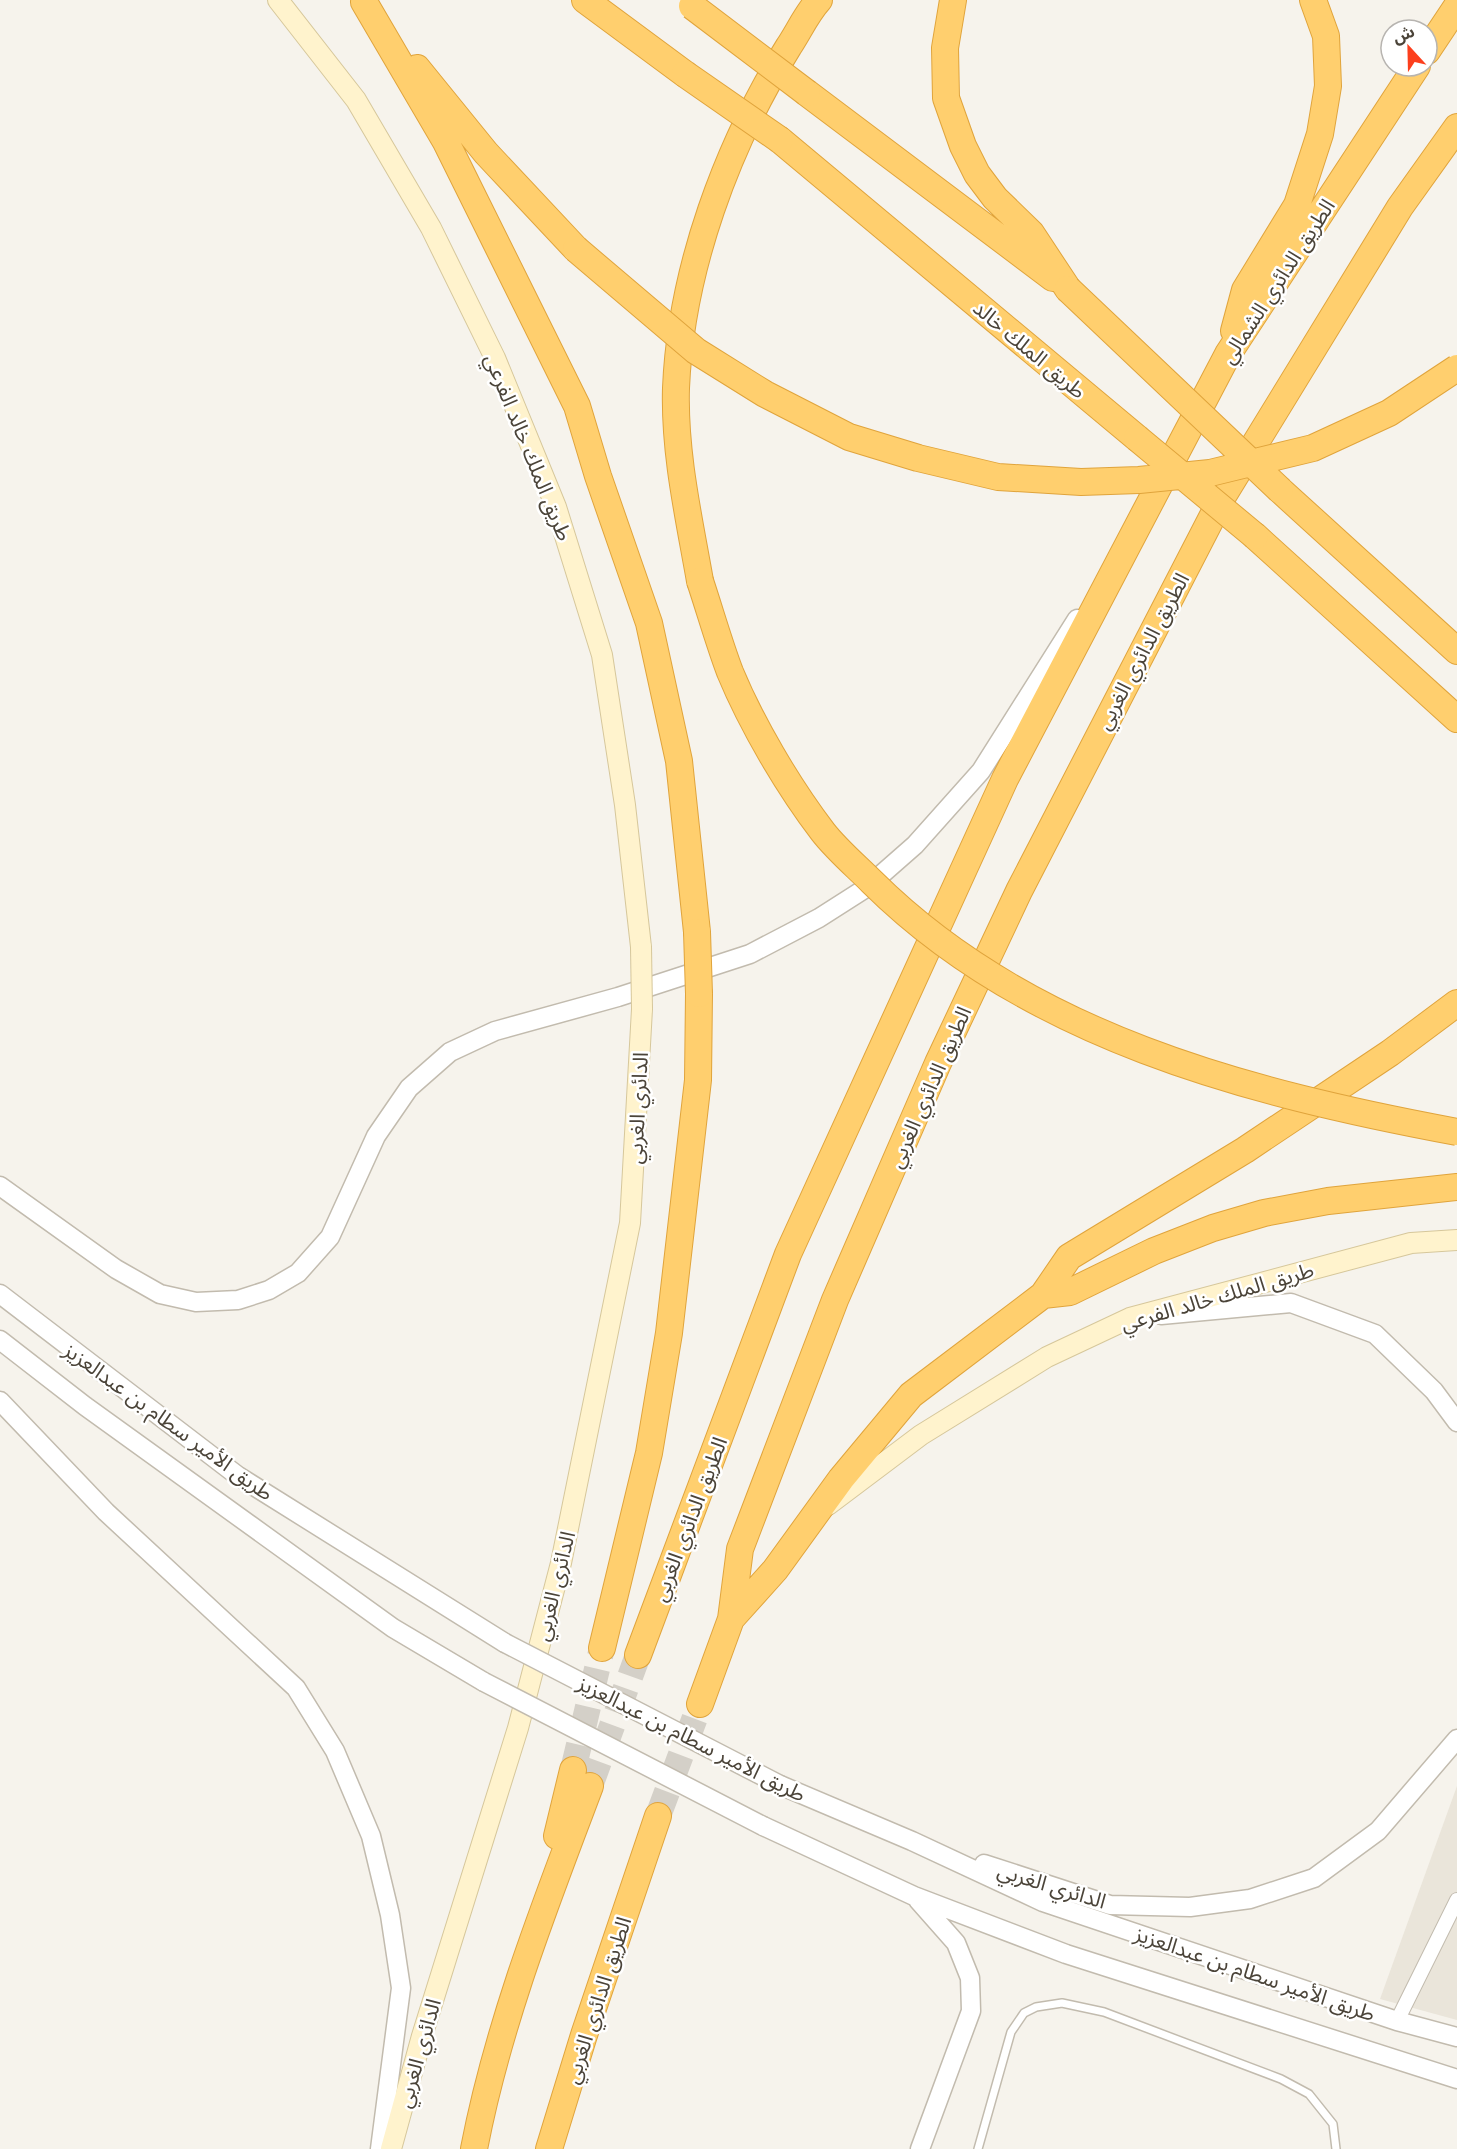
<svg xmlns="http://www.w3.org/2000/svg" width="1457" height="2149" viewBox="0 0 1457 2149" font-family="'Open Sans','Noto Sans Arabic',sans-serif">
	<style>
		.residential { fill: #eae5da }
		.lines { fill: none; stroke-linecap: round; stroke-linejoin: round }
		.motorway-tunnel { stroke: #d4d0c8; stroke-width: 26; stroke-dasharray: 26 13; stroke-linecap: butt }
		.service-casing { stroke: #c2bbae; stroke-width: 10 }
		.minor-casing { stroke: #c2bbae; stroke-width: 16 }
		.tertiary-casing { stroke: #c2bbae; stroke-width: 21 }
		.secondary-casing { stroke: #d6c79b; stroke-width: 22 }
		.motorway-casing { stroke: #e0a43c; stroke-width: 28 }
		.service { stroke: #fff; stroke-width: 7 }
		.minor { stroke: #fff; stroke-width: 14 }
		.tertiary { stroke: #fff; stroke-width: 18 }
		.secondary { stroke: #fff3cd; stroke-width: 20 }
		.motorway { stroke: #ffcf6e; stroke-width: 26 }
		.tertiary-bridge-casing { stroke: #c2bbae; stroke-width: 21; stroke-linecap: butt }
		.secondary-bridge-casing { stroke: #d6c79b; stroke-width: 22; stroke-linecap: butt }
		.motorway-bridge-casing { stroke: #e0a43c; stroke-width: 28; stroke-linecap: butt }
		.tertiary-bridge { stroke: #fff; stroke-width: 18 }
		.secondary-bridge { stroke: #fff3cd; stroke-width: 20 }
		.motorway-bridge { stroke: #ffcf6e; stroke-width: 26 }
		.labels { text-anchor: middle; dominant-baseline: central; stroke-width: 5; stroke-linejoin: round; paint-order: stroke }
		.street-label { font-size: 21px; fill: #4b4439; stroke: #fff }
	</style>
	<rect width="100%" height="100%" fill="#f6f3ec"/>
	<path class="residential" d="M1457,1786V2020L1380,1999Z"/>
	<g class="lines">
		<path class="motorway-tunnel" d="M573,1770L602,1648
			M590,1786L638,1655
			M658,1816L700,1704"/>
		<g class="service-casing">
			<path id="service" d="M978,2149L1011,2032L1024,2013L1036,2007L1062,2003L1104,2012L1281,2079L1309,2094L1333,2124L1336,2149"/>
		</g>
		<g class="minor-casing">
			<path id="minor" d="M1397,2021L1457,1900"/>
		</g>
		<g class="tertiary-casing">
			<path id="tertiary" d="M0,1186L116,1269L160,1294L196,1302L238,1300L269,1290L298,1273L330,1237L376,1136L409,1088L450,1052L495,1031L618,997L750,954L819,918L866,888L915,845L981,771L1077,619
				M0,1294L238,1476L505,1643
				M1161,1315L1291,1303L1375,1334L1434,1391L1457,1422
				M0,1340L85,1406L393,1628L484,1682
				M0,1401L106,1512L296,1688L335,1751L371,1836L390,1915L401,1988L380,2149
				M780,1785L912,1841L1043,1902L1397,2021L1457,2037
				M763,1826L914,1896L1066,1954L1457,2079
				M984,1864L1110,1905L1190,1907L1250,1899L1314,1878L1378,1831L1457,1739
				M918,1900L956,1943L970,1978L971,2011L920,2149"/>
		</g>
		<g class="secondary-casing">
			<path id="secondary" d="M278,0L356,100L431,228L495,358L556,507L602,655L625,805L641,947
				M828,1505L921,1435L1047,1357L1130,1318L1411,1243L1457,1240
				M391,2149L422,2036L518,1728L561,1563L630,1223L642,1009"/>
		</g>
		<g class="motorway-casing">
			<path id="motorway" d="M585,0L685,74
				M953,0L945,48L946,98L963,146L977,174L995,198L1031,233L1068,289
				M364,2L446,142L577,406L598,476L649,623L679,761L697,932
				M1427,51L1457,6
				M417,68L486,153L576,249
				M807,93L1053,278
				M780,140L1137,438
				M1234,331L1245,290L1297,205L1320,134L1328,86L1326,36L1313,0
				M1280,490L1457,651
				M1255,536L1457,719
				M700,581C689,518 674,453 676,388C681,269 727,146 789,46C799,31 807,13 819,0
				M1043,1295L1069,1257L1245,1150L1390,1053L1457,1003
				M731,1619L775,1570L841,1479L911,1395L1043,1295L1070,1292L1154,1251L1213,1228L1264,1213L1328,1201L1457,1187
				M602,1648L649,1453L669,1333L698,1080L699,994
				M638,1655L788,1254L1005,779L1228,354L1417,66
				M700,1704L731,1619L740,1549L835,1300L938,1063L1019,891L1223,496L1400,207L1457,127
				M557,1836L573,1770
				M474,2149C498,2024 545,1905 590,1786
				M549,2149L584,2035L658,1816"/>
		</g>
		<use href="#service" class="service"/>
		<use href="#minor" class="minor"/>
		<use href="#tertiary" class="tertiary"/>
		<use href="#secondary" class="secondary"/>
		<use href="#motorway" class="motorway"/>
		<g class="tertiary-bridge-casing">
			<path id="tertiary-bridge" d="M505,1643L780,1785
				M484,1682L763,1826"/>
		</g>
		<g class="secondary-bridge-casing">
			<path id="secondary-bridge" d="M641,947L642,1009"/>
		</g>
		<g class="motorway-bridge-casing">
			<path id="motorway-bridge" d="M692,6L807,93
				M685,74L780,140
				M576,249L696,351L765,394L849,437L918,458L998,477L1081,482L1139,480L1210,473L1313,448L1389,413L1457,368
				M1068,289L1280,490
				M1137,438L1255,536
				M700,581C710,611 719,643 730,672C752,725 788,786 823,832C837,850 856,866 872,882C1027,1036 1248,1093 1457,1132
				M697,932L699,994"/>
		</g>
		<use href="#tertiary-bridge" class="tertiary-bridge"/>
		<use href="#secondary-bridge" class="secondary-bridge"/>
		<use href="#motorway-bridge" class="motorway-bridge"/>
	</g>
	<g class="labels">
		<g class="street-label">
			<text transform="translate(1277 281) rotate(-57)">الطريق الدائري الشمالي</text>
			<text transform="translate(1030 349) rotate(40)">طريق الملك خالد</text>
			<text transform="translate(529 447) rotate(68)">طريق الملك خالد الفرعي</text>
			<text transform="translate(1142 651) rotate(-62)">الطريق الدائري الغربي</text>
			<text transform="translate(929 1087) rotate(-66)">الطريق الدائري الغربي</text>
			<text transform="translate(637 1108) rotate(-87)">الدائري الغربي</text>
			<text transform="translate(1217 1296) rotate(-16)">طريق الملك خالد الفرعي</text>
			<text transform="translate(169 1421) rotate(36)">طريق الأمير سطام بن عبدالعزيز</text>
			<text transform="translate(689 1519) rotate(-69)">الطريق الدائري الغربي</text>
			<text transform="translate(554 1586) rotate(-76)">الدائري الغربي</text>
			<text transform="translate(692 1738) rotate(27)">طريق الأمير سطام بن عبدالعزيز</text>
			<text transform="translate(1052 1885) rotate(17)">الدائري الغربي</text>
			<text transform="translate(1255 1973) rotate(19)">طريق الأمير سطام بن عبدالعزيز</text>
			<text transform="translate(597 2000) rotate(-72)">الطريق الدائري الغربي</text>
			<text transform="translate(418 2053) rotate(-74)">الدائري الغربي</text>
		</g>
	</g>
	<g transform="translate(1409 48) rotate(338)"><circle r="28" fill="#ffffff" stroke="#b7b4b0" stroke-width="1.5"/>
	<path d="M0-4.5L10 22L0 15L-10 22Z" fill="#fc3f1d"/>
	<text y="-9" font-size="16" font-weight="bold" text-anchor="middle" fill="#4b4439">ش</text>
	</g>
</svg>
